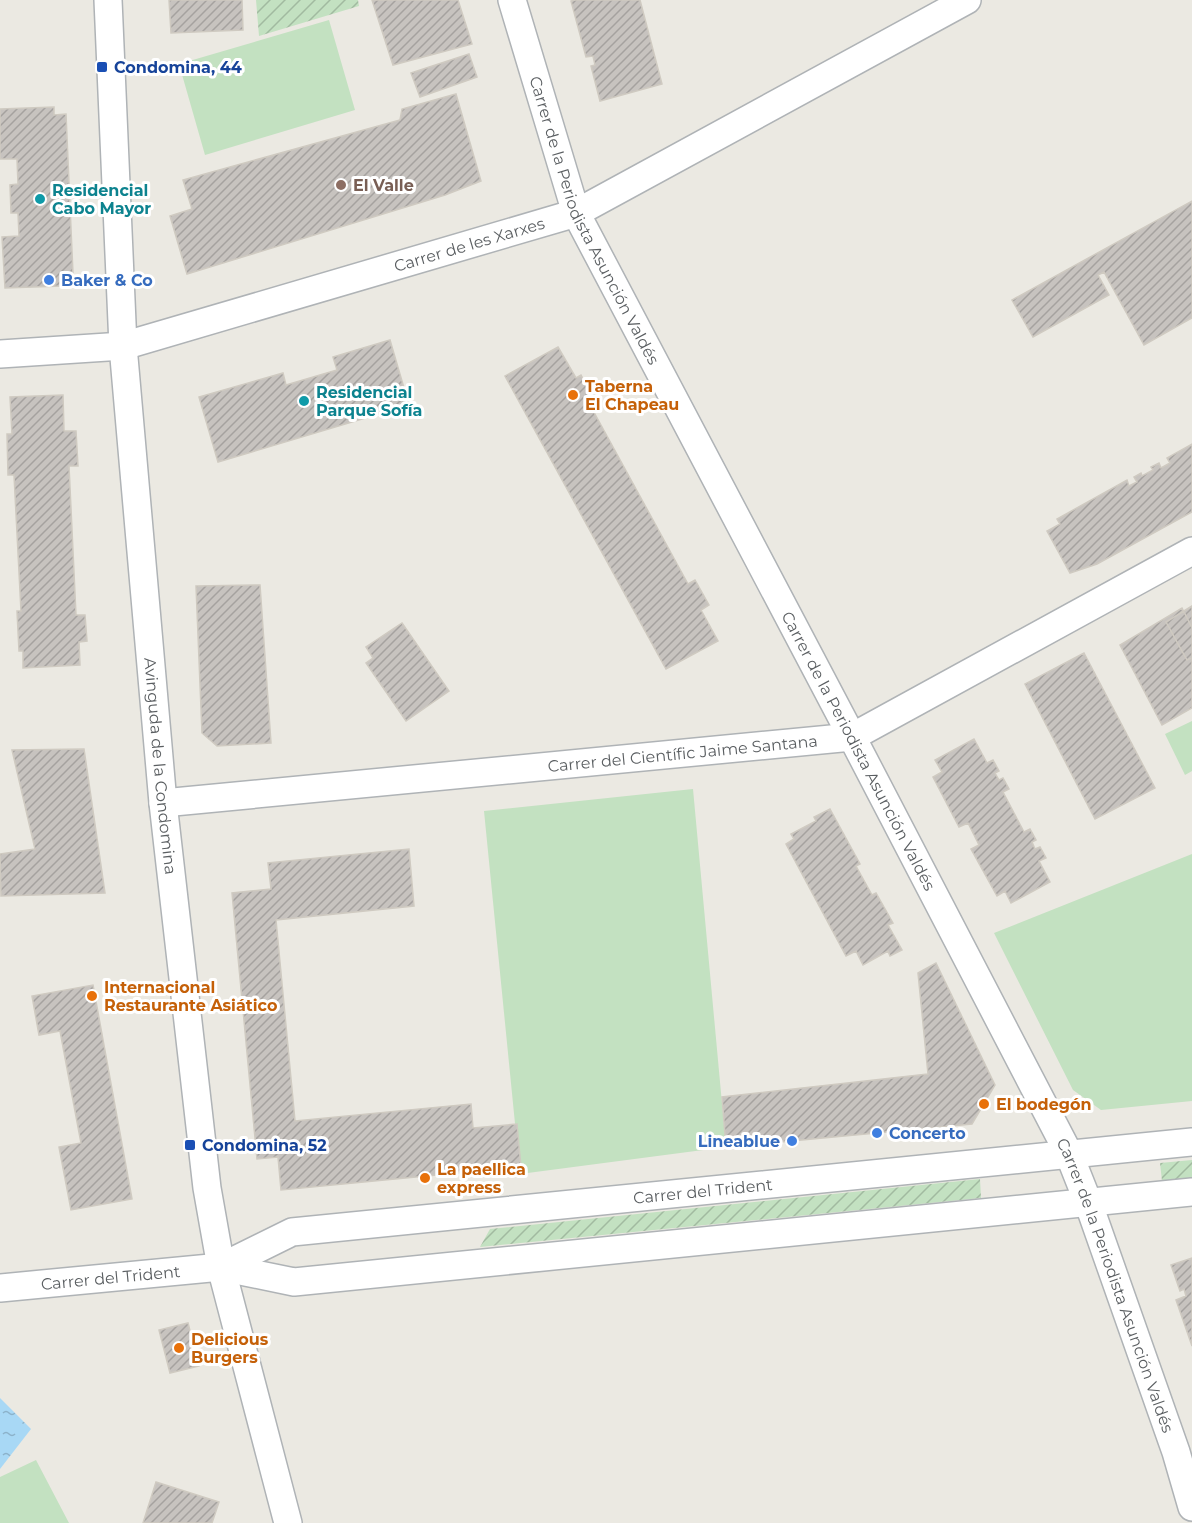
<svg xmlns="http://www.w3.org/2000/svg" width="1192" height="1523" viewBox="0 0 1192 1523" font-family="Montserrat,sans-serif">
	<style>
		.grass { fill: #c3e1c1 }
		.garden { fill: url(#garden-furrows) }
		.water { fill: url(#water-ripples) }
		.building { fill: url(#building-hatch); stroke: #cfcac1; stroke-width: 1.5 }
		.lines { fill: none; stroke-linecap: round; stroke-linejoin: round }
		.street-casing { stroke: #afb3b6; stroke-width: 30 }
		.street { stroke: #fff; stroke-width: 27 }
		.transit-dot { fill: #1a4fb4; stroke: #fff; stroke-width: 2 }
		.education-dot { fill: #8d6e63; stroke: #fff; stroke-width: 2 }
		.culture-dot { fill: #0f9aa8; stroke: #fff; stroke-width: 2 }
		.shop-dot { fill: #3f7fe0; stroke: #fff; stroke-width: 2 }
		.food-dot { fill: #e8710a; stroke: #fff; stroke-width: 2 }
		.labels { text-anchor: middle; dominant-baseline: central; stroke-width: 6; stroke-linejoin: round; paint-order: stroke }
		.transit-label { font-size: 16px; font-weight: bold; fill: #164399; stroke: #fff; text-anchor: start }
		.education-label { font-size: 16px; font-weight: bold; fill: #785e54; stroke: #fff; text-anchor: start }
		.culture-label { font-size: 16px; font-weight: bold; fill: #0d838f; stroke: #fff; text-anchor: start }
		.street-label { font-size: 16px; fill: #5a5e61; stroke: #fff }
		.shop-label { font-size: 16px; font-weight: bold; fill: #366cbe; stroke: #fff; text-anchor: start }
		.food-label { font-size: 16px; font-weight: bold; fill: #c56008; stroke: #fff; text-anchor: start }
	</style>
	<defs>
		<pattern id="garden-furrows" width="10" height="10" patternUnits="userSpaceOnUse" patternTransform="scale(1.5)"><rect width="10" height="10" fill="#c3e1c1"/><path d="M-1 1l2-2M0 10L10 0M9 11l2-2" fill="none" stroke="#a1baa0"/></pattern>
		<pattern id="water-ripples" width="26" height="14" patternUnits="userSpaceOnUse" patternTransform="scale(1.5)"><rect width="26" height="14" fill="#a8d8f5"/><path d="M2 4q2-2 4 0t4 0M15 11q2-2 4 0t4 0" fill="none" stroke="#8cb2ca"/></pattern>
		<pattern id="building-hatch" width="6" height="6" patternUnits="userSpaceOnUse" patternTransform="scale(1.5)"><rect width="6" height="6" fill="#c7c3bf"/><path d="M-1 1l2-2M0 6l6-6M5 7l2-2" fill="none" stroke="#a5a29f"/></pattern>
	</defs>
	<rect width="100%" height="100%" fill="#ebe9e2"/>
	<path class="grass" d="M329,20L355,110L205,155L179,64Z
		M1192,721V771L1185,775L1165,734Z
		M693,789L726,1147L520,1174L484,811Z
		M1192,854V1101L1101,1110L1073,1090L994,933Z
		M36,1460L69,1523H0V1477Z"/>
	<path class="garden" d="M256,0H358L359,6L259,36Z
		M1192,1160V1178L1162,1181L1160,1163Z
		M980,1179L981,1198L480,1247L490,1229Z"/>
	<path class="water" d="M0,1398L31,1429L0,1469Z"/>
	<path class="building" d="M169,0H242L243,30L171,33Z
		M372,0H458L472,44L393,65Z
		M575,0H640L662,84L600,101L591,66L595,65L593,56L586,57L571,1Z
		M469,54L477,77L420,97L411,73Z
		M456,94L481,181L445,195L187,274L170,216L192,209L183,180L400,120L402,109Z
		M54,107V115L66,114L73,274H61V286L5,288L2,237L19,236L18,213H11L10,185L18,184L17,159H0V109Z
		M1192,201V318L1144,345L1104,272L1098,275L1109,295L1033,337L1012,300Z
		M390,340L409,405L218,462L199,397L283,373L286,385L337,370L333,357Z
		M558,347L576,378L581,375L595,402L590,405L688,584L695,580L709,605L701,610L718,641L666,669L505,376Z
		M63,395L64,431H76L78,466H69L76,615H85L87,641L79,642L80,665L23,668V651H19L17,611H21L14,475H8L7,434H12L10,397Z
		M1192,444V512L1097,564L1070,573L1047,531L1060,524L1057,519L1127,480L1129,486L1137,482L1134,477L1141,473L1142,476L1153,470L1151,467L1159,463L1161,468L1170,463L1167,458Z
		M260,585L271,743L217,746L202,733L196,586Z
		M1192,606V658L1187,660L1166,622Z
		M1182,608L1192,628V708L1162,725L1120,645Z
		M402,623L449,691L406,721L366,663L373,658L366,647Z
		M1084,653L1155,788L1095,819L1025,684Z
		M974,739L987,763L993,760L999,771L995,773L999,780L1003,778L1009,789L1003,792L1024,832L1030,829L1036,840L1032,842L1035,849L1040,847L1046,858L1039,861L1050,882L1011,903L1005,891L997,896L971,849L979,845L968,823L959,827L933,777L942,772L935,760Z
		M84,749L105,893L1,896L0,854L35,849L12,750Z
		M830,809L860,864L856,866L872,895L876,893L893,923L888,925L902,950L890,956L888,951L863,965L856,951L846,956L786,844L794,839L791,834L816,821L814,817Z
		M409,849L414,906L276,920L295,1121L471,1104L473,1128L517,1124L521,1167L281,1190L278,1157L257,1159L232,893L271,889L268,863Z
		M936,963L995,1085L972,1124L726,1147L722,1097L928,1074L918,973Z
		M93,985L132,1199L71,1210L59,1147L81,1143L60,1031L39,1035L32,996Z
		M1192,1258V1346L1176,1300L1186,1296L1184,1289L1180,1291L1171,1265Z
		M188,1323L199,1366L170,1373L159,1330Z
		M156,1482L219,1502L212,1523H143Z"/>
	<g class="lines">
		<g class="street-casing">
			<g id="street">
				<path id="s1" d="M108,0L123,346L163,803L207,1188L221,1267L288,1523"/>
				<path id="s2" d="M512,0L576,213L852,737L1069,1154L1088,1202L1176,1452L1192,1507"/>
				<path id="s3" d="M0,354L123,346L576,213L967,0"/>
				<path id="s4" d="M163,803L852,737L1192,551"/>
				<path id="s5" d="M221,1267L292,1232L1192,1142"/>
				<path id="s6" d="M0,1288L221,1267L294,1282L1192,1192"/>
			</g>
		</g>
		<use href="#street" class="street"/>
	</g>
	<g class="transit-dot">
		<rect x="96" y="61" width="12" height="12" rx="3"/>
		<rect x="184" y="1139" width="12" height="12" rx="3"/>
	</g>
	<circle class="education-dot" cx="341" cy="185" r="6"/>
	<g class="culture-dot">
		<circle cx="40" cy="199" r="6"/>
		<circle cx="304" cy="401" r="6"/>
	</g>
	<g class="shop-dot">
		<circle cx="49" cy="280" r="6"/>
		<circle cx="877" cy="1133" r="6"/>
		<circle cx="792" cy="1141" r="6"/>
	</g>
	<g class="food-dot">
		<circle cx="573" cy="395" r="6"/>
		<circle cx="92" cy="996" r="6"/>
		<circle cx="984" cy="1104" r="6"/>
		<circle cx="425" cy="1178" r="6"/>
		<circle cx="179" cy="1348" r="6"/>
	</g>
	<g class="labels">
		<g class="transit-label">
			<text x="114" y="67">Condomina, 44</text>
			<text x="202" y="1145">Condomina, 52</text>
		</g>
		<g class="education-label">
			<text x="353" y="185">El Valle</text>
		</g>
		<g class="culture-label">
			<text x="52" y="190">Residencial<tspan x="52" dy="18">Cabo Mayor</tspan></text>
			<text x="316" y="392">Residencial<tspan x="316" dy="18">Parque Sofía</tspan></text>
		</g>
		<g class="street-label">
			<text stroke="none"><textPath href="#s2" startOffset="236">Carrer de la Periodista Asunción Valdés</textPath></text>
			<text stroke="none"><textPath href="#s3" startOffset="484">Carrer de les Xarxes</textPath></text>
			<text stroke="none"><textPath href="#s2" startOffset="830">Carrer de la Periodista Asunción Valdés</textPath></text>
			<text stroke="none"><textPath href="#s4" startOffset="522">Carrer del Científic Jaime Santana</textPath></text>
			<text stroke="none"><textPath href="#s1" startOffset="768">Avinguda de la Condomina</textPath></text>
			<text stroke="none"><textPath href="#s5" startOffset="492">Carrer del Trident</textPath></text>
			<text stroke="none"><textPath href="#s6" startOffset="111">Carrer del Trident</textPath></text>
			<text stroke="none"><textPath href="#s2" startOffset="1424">Carrer de la Periodista Asunción Valdés</textPath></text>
		</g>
		<g class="shop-label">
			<text x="61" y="280">Baker &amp; Co</text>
			<text x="889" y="1133">Concerto</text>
			<text x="780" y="1141" text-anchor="end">Lineablue</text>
		</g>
		<g class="food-label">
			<text x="585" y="386">Taberna<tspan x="585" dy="18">El Chapeau</tspan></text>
			<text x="104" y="987">Internacional<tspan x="104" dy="18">Restaurante Asiático</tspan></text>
			<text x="996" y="1104">El bodegón</text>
			<text x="437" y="1169">La paellica<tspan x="437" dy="18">express</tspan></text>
			<text x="191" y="1339">Delicious<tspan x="191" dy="18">Burgers</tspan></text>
		</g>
	</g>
</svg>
